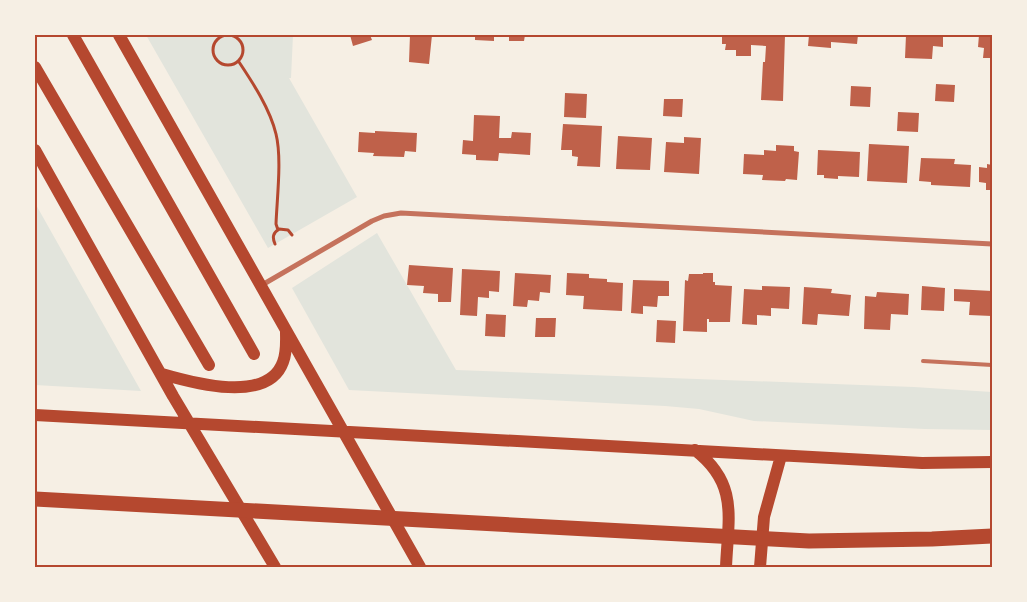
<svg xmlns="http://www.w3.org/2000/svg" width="1027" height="602" viewBox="0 0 1027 602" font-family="'Fira Sans',sans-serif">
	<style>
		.green { fill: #e2e4dc }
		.building { fill: #bf614a }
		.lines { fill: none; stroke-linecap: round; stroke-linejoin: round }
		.path { stroke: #b5482f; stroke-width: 3 }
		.service { stroke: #c5725c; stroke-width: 4 }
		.minor { stroke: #c5725c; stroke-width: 5 }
		.primary { stroke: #b5482f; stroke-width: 12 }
		.motorway { stroke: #b5482f; stroke-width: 15 }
		.neatline { fill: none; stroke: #b5482f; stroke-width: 2 }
	</style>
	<rect width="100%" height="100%" fill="#f6efe4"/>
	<path class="green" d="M146,35H293L291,78H289L357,197L268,248Z
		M35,203L141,391L35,385Z
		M377,233L456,370L914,387L992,392V430L925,429L754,421L699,409L665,406L349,390L292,288Z"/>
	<path class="building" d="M350,35H370L372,40L353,46Z
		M410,35H432L429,64L409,62Z
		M475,35H494V41L475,40Z
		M509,35H525L524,41H509Z
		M722,35H785L783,101L761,100L763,62H765L766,46L751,45V56H736V50H725L726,44H722Z
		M809,35H858L857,44L831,42V48L808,46Z
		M906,35H943V47L933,46L932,59L905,58Z
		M979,35H992V58H983L984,48L978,47Z
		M936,84L955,85L954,102L935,101Z
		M851,86L871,87L870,107L850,106Z
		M565,93L587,94L586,118L564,117Z
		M664,99H683L682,117L663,116Z
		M898,112L919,113L918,132L897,131Z
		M474,115L500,116L499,138H511L512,132L531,133L530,155L499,153L498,161L476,160V155L462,154L463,140L473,141Z
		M563,124L602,126L600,167L577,166L578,157L572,156V150H561Z
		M375,131L417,133L416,152L405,151L404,157L373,156L374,153L358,152L359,132L375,133Z
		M618,136L652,138L650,170L616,169Z
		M684,137L701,138L699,174L664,172L666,142L684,143Z
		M869,144L909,146L907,183L867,181Z
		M776,145L794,146V151L799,152L797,180L786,179L785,181L762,180L763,175L743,174L744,154L764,155V150L776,151Z
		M818,150L860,152L859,177L838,176V179L824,178V175H817Z
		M921,158L955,159L954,164L971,165L970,187L931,185V182L919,181Z
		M987,164L992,165V190H986V183L979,182V167L987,168Z
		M409,265L453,268L451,302H438V294L423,293L424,286L407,285Z
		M462,269L500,271L499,292L489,291V298L478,297L477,316L460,315Z
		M515,273L551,275L550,293L540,292L539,301L528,300L527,307L513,306Z
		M567,273L589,274V278L607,279V282L623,283L622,311L583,309L584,296L566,295Z
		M703,273H713V282H715V285L732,286L730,322H709V319H707V332L683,331L685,280L688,281L689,274H703Z
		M633,280L669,281V296H658L657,307L643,306V314L631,313Z
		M762,286L790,287L789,309L771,308V316L757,315V325L742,324L744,289L762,290Z
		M922,286L945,288L944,311L921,310Z
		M804,287L832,289L831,293L851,295L849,316L818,314L817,325L802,324Z
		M954,289L992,291V316L969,315L970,302L954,301Z
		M877,292L909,294L908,315L891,314L890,330L864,329L865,296L876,297Z
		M486,314L506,315L505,337L485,336Z
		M536,318H556L555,337H535Z
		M657,320L676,321L675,343L656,342Z"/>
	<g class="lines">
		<path class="path" d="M213 50a15 15 0 1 1 30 0a15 15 0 1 1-30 0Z
			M239,62C253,83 270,109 276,134C282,158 277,198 276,224L278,230
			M275,244C272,237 273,233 279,229L288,230L292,235"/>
		<path class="service" d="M923,361L992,365"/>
		<path class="minor" d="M262,285L372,221L384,216L401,213L992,244"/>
		<path class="primary" d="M73,35L254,354
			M119,35L420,567
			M35,67L209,365
			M35,150L173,396L275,567
			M162,374C193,383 268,404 283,362C287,352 286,342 286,331
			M35,415L867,460L922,463L992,462
			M695,450C739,484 728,518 726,567
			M760,567L764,517L781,456"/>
		<path class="motorway" d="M35,499L809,541L932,539L992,536"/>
	</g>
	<rect width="1027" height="602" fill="none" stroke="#f6efe4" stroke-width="72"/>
	<rect x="36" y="36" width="955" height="530" class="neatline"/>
</svg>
